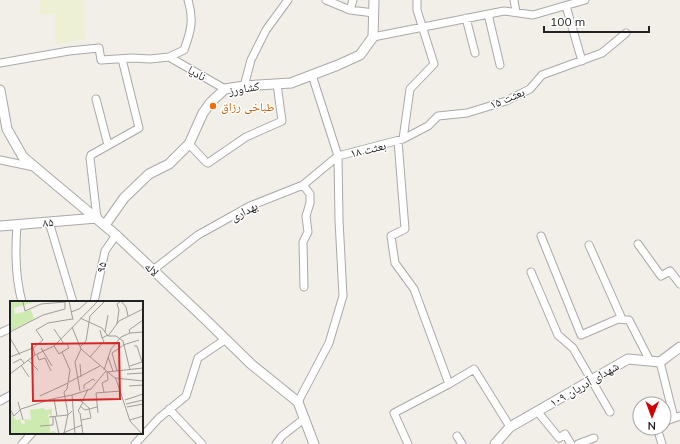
<svg xmlns="http://www.w3.org/2000/svg" width="680" height="444" viewBox="0 0 680 444" font-family="Mulish,'Noto Naskh Arabic',sans-serif">
	<style>
		.farmland { fill: #eef0d5 }
		.lines { fill: none; stroke-linecap: round; stroke-linejoin: round }
		.minor-casing { stroke: #a9a9a9; stroke-width: 9 }
		.tertiary-casing { stroke: #a9a9a9; stroke-width: 11 }
		.minor { stroke: #fff; stroke-width: 7 }
		.tertiary { stroke: #fff; stroke-width: 9 }
		.food-dot { fill: #e8710a; stroke: #fff; stroke-width: 1.5 }
		.labels { text-anchor: middle; dominant-baseline: central; stroke-width: 3; stroke-linejoin: round; paint-order: stroke }
		.street-label { font-size: 12px; fill: #222; stroke: #fff }
		.food-label { font-size: 12px; fill: #c56008; stroke: #fff; text-anchor: start }
		.inset-road { fill: none; stroke: #9f9d99; stroke-width: 1 }
		.view { fill: #d62828; fill-opacity: 0.15; stroke: #d62828; stroke-width: 2 }
		.inset-edge { fill: none; stroke: #222; stroke-width: 2 }
	</style>
	<rect width="100%" height="100%" fill="#f2efe9"/>
	<path class="farmland" d="M40,0H84L85,39L55,44V14L40,15Z"/>
	<g class="lines">
		<g class="minor-casing">
			<path id="minor" d="M326,0L350,10L374,13
				M514,0L516,12
				M566,6L582,61
				M350,10L353,0
				M488,14L500,65
				M466,18L475,53
				M373,37L504,11L533,15L585,0
				M169,57L225,89
				M0,63L69,51L99,48L101,60L132,58L150,59L169,57L184,50C191,31 194,20 188,0
				M244,86L251,60L266,30L288,0
				M96,99L108,145
				M403,139L428,126L438,116L467,113L506,101L530,89L542,75L602,53L626,33
				M398,141L405,229L391,236L395,263L414,289L449,384L474,369L510,427
				M189,144L206,162L208,163L246,137L282,121L277,84
				M0,160L34,167
				M303,185L310,194V203L306,216L308,232L303,242L304,287
				M97,218L90,158L91,155L139,128L122,59
				M49,222L73,302
				M17,225C15,251 15,277 22,302
				M541,236L581,335L618,319L629,320L650,361
				M638,244L661,276L670,271L680,284
				M589,245L622,319
				M153,270L198,235L250,206L303,185L338,156L403,139L410,89L434,64L417,10V0
				M531,272L558,335L573,348L610,412
				M94,302L105,251L116,235
				M0,333L11,328
				M660,362L674,418L680,416
				M0,401L11,395
				M298,402L329,343L343,296L339,220L338,156L312,75
				M169,409L202,444
				M537,411L559,438L565,434L571,444
				M664,422L674,418
				M657,428L662,444
				M457,436L462,444
				M22,444L32,433
				M135,444L159,418L186,396L198,358L226,339
				M276,444L282,436L305,418
				M408,444L394,413L449,384
				M578,444L594,438"/>
		</g>
		<g class="tertiary-casing">
			<path id="tertiary" d="M0,90L7,129L23,157L116,235L206,320L251,364L298,402L314,444
				M105,225L124,198L149,174L169,164L189,144L203,113L211,102L225,89L244,86L291,83L338,65L360,55L373,37L374,0
				M0,226L97,218
				M495,444L510,427L628,359L660,362L680,347"/>
		</g>
		<use href="#minor" class="minor"/>
		<use href="#tertiary" class="tertiary"/>
	</g>
	<circle class="food-dot" cx="213" cy="106" r="4"/>
	<g class="labels">
		<g class="street-label">
			<text transform="translate(197 73) rotate(29)">نادیا</text>
			<text transform="translate(244 88) rotate(-9)">کشاورز</text>
			<text transform="translate(507 98) rotate(-23)">بعثت ۱۵</text>
			<text transform="translate(368 149) rotate(-14)">بعثت ۱۸</text>
			<text transform="translate(244 211) rotate(-27)">بهداری</text>
			<text transform="translate(48 222) rotate(-5)">۸۵</text>
			<text transform="translate(101 267) rotate(-78)">۹۵</text>
			<text transform="translate(152 269) rotate(43)">لاله</text>
			<text transform="translate(584 384) rotate(-30)">شهدای آدریان ۱۰۹</text>
		</g>
		<g class="food-label">
			<text x="221" y="106">طباخی رزاق</text>
		</g>
	</g>
	<g transform="translate(10 301)">
		<rect width="133" height="133" fill="#f2efe9"/>
		<path d="M0,0H28L4,7L5,13L21,9L24,18L0,30ZM33,107L36,109L42,108V115L39,113L37,116H39L40,131L45,130L46,133H0V110L6,119L10,118L12,123H15L14,118L21,119L20,109Z" fill="#cdebb0"/>
		<path class="inset-road" d="M59,0L63,19M111,0L116,6L118,15M13,1L15,10L31,3M31,3L55,1M61,11L69,8L77,1M70,17L92,27L98,35M107,23L109,9L107,3L111,0M62,26L71,48L106,78L120,120L132,133M44,28L54,43M90,29L92,37L98,34M0,31L33,14L55,8V0M95,31L98,14M120,32L119,29L133,19M98,35H106L113,40L120,69M98,35L109,20L133,8M0,37L10,54M113,44L129,39M44,45L49,53L52,51L60,69L57,88L54,91L58,113L54,133M124,45H127L132,61M70,46L76,40L80,15L95,0M23,47L33,39L26,29L38,22L62,18M31,47L42,65M52,51L59,47L57,43M27,54L29,59L35,57L41,70M0,56L23,47L25,54M80,56L94,40L92,37M98,56L103,70M18,59L28,69M3,62L11,58L14,62M70,63L71,76M11,64L19,76M120,65L132,61M94,69L101,48L111,36L120,32L133,31M107,70L102,52L114,44M97,71L133,67M0,73L25,54L44,45L88,0M117,73L133,72M105,77L133,80M59,81L90,65M119,85L133,84M74,88V84L83,78L85,80M70,90L65,61L71,48M94,91L92,82L98,79L97,71M30,95L58,82M44,98L47,115M62,98L71,100L79,107L81,117L71,119M115,99L133,93M8,101L13,119M72,101L78,88M73,101L68,110L70,112L73,133M116,103L133,99M70,105L75,109L87,106M117,106L133,103M0,108L4,115L11,108L42,98L62,94M88,112L86,92L111,90M45,115L49,133M39,116L58,114L62,110M120,119L133,115M30,125L43,124V116M51,133L72,124M65,133L62,94L81,88L96,70"/>
		<path class="view" d="M109,42L110,98L23,100L22,43Z"/>
		<rect width="133" height="133" class="inset-edge"/>
	</g>
	<g transform="translate(652 416) rotate(181)"><circle r="19" fill="#ffffff" stroke="#a7a7a7"/>
	<path d="M0-3L7 15L0 10L-7 15Z" fill="#d40000"/>
	<text y="-6" font-size="11" font-weight="bold" text-anchor="middle" fill="#222222">N</text>
	</g>
	<path d="M544 26v6h105v-6" fill="none" stroke="#222222" stroke-width="2"/>
	<text x="550" y="26" font-size="12" fill="#222222" stroke="#ffffff" stroke-width="3" paint-order="stroke">100 m</text>
</svg>
